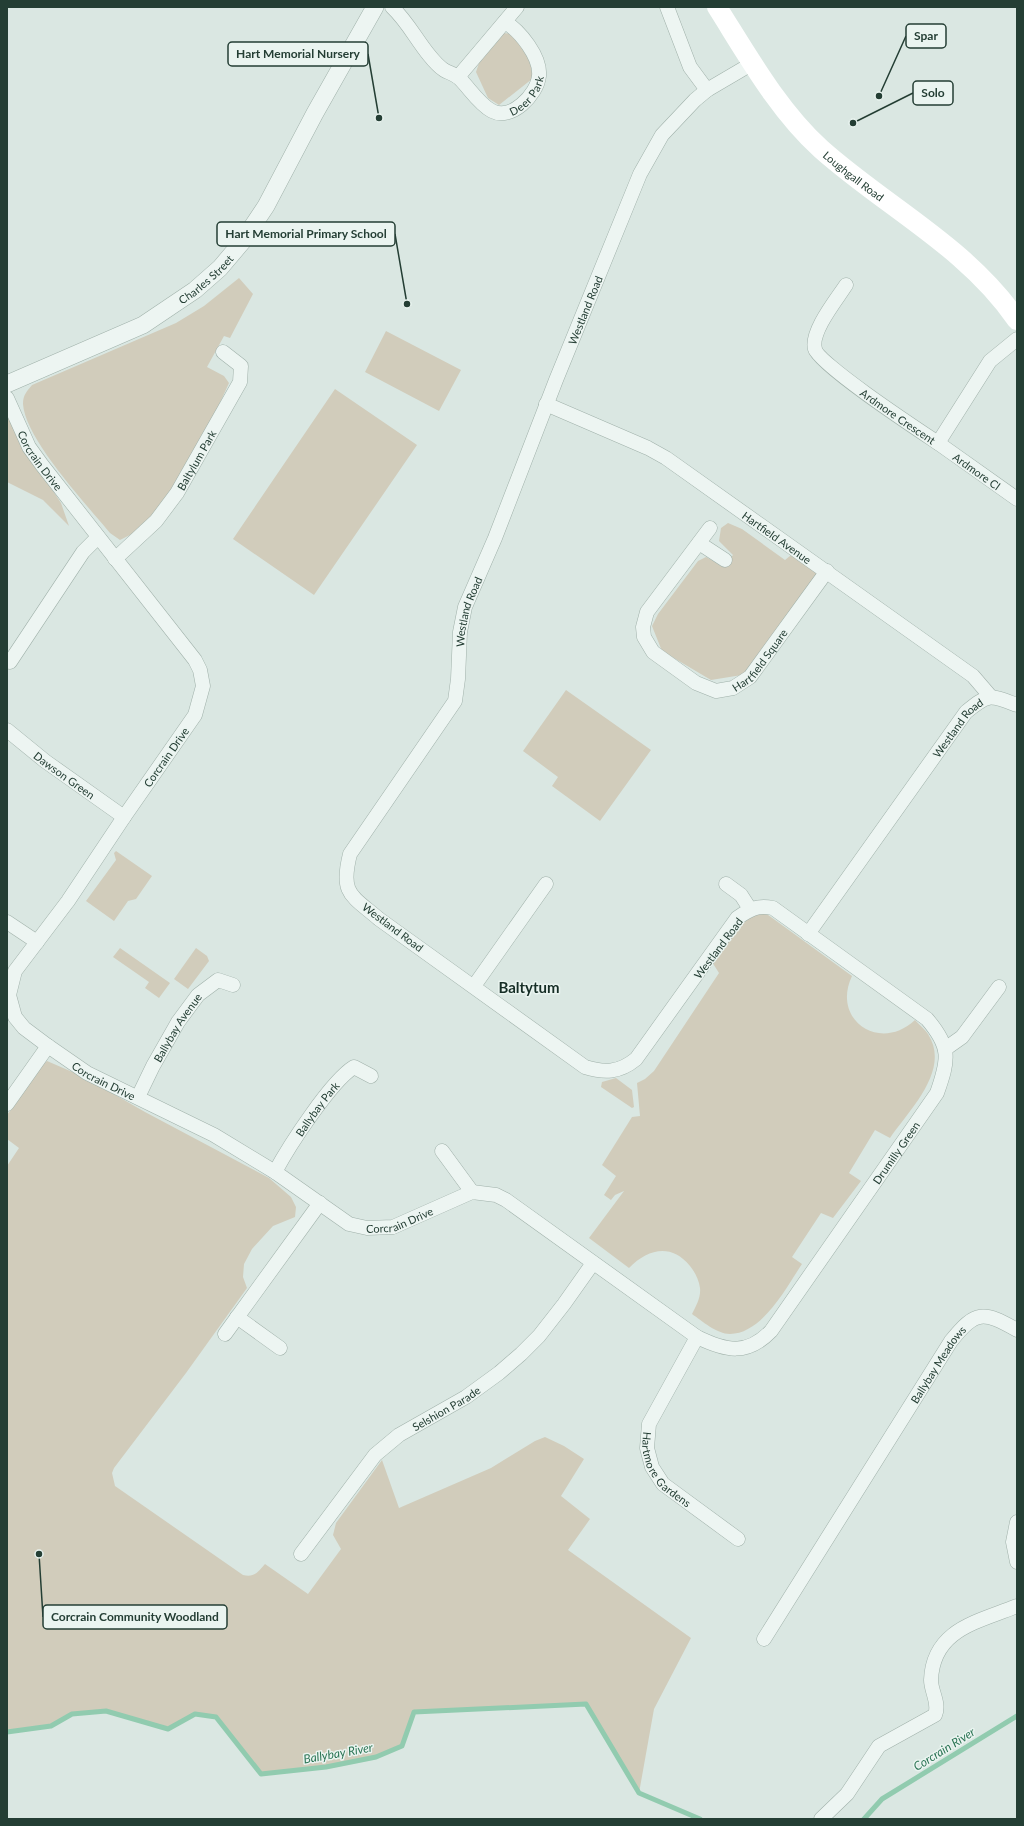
<svg xmlns="http://www.w3.org/2000/svg" width="1024" height="1826" viewBox="0 0 1024 1826" font-family="Lato,sans-serif">
	<style>
		.green { fill: #d1ccbb }
		.lines { fill: none; stroke-linecap: round; stroke-linejoin: round }
		.stream { stroke: #91cbaf; stroke-width: 5 }
		.minor-casing { stroke: #a0b1aa; stroke-width: 15 }
		.tertiary-casing { stroke: #a0b1aa; stroke-width: 18 }
		.minor { stroke: #edf5f2; stroke-width: 14 }
		.tertiary { stroke: #edf5f2; stroke-width: 17 }
		.secondary { stroke: #fff; stroke-width: 20 }
		.labels { text-anchor: middle; dominant-baseline: central; stroke-width: 3; stroke-linejoin: round; paint-order: stroke }
		.street-label { font-size: 11px; fill: #243e34; stroke: #eaf4f0 }
		.water-label { font-size: 12px; font-style: italic; fill: #2b7454; stroke: #eaf4f0 }
		.district-label { font-size: 15px; font-weight: bold; fill: #162e26; stroke: #eaf4f0 }
		.leader { fill: none; stroke: #243e34; stroke-width: 1.5 }
		.callout-dot { fill: #243e34; stroke: #eaf4f0; stroke-width: 1.5 }
		.callout { fill: #eaf4f0; stroke: #243e34; stroke-width: 1.5 }
		.callout-label { font-size: 12px; text-anchor: middle; font-weight: bold; fill: #243e34 }
	</style>
	<rect width="100%" height="100%" fill="#dae7e2"/>
	<path class="green" d="M503,33L513,34L520,40L534,71L532,79L499,105L488,98L476,72L480,60Z
		M239,278L253,294L230,338L224,336L207,367L224,376L229,383C211,423 172,505 137,531C132,534 126,537 120,540L110,533C87,505 25,439 23,404C23,395 27,391 32,385L176,323L204,306Z
		M386,331L461,370L439,411L365,372Z
		M335,389L417,445L314,595L233,539Z
		M7,412L29,454L61,503L69,526L43,500L7,482Z
		M728,523L742,529L785,560L796,551L816,568L817,580L748,674L711,680L662,651L652,626L658,614L698,561L706,557L723,566L733,555L719,541L721,528Z
		M566,690L651,750L600,821L552,786L558,777L523,751Z
		M116,851L152,876L136,899L128,901L114,921L86,901L116,860L114,853Z
		M764,912L852,976C831,1020 880,1053 915,1020C919,1025 925,1029 928,1034C951,1070 910,1109 890,1138L875,1130L849,1173L861,1181L833,1218L821,1213L792,1257L802,1264C786,1288 762,1334 730,1334C717,1334 702,1321 692,1314C696,1306 701,1298 700,1288C699,1280 695,1272 690,1266C671,1243 648,1249 629,1268L589,1238L624,1191L615,1195L611,1200L604,1195L616,1176L602,1165L632,1117L640,1116L637,1083L645,1079L654,1071L719,973L712,962C726,944 740,917 764,912Z
		M120,948L170,983L159,998L145,988L149,982L113,957Z
		M196,948L207,956L209,961L188,989L174,979Z
		M47,1061L84,1077L145,1112L269,1178L291,1197L296,1207L295,1217L273,1226L252,1249L244,1264L243,1277L247,1288L186,1373L114,1468L112,1473L115,1486L243,1575C254,1578 258,1572 265,1564L308,1594L341,1549L333,1535L336,1523L382,1460L399,1508L491,1468L535,1441L545,1437L564,1446L584,1459L561,1496L590,1519L568,1550L691,1638L654,1709L639,1793L586,1704L414,1712L402,1746L376,1757L326,1767L261,1774L216,1717L195,1714L168,1729L106,1711L72,1714L51,1726L7,1732V1166L19,1148L7,1139V1115L41,1066Z
		M616,1078L632,1090L634,1107L632,1108L601,1087L602,1082Z"/>
	<g class="lines">
		<path class="stream" d="M7,1732L51,1726L72,1714L106,1711L168,1729L195,1714L216,1717L261,1774L326,1767L376,1757L402,1746L414,1712L586,1704L639,1793L700,1819
			M864,1819L882,1799L1017,1716"/>
		<g class="minor-casing">
			<g id="minor">
				<path id="s1" d="M392,7C407,21 416,39 429,55C433,60 438,66 444,70C449,73 455,74 460,79C470,89 479,104 492,111C511,121 537,95 539,76C541,57 520,31 505,22"/>
				<path d="M667,7L690,67L707,90"/>
				<path d="M458,77L517,7"/>
				<path id="s2" d="M846,285C837,299 810,332 815,349C818,364 920,431 938,443L990,361L1017,339"/>
				<path id="s3" d="M7,398L29,447L42,465L195,660L200,670L203,686L195,715L124,817L68,901L15,971L9,995L15,1017L24,1028L48,1046L87,1073L214,1135L275,1172L349,1224L367,1228L393,1227L472,1192L496,1195L506,1200L697,1337C726,1351 747,1356 771,1331L937,1093C949,1059 951,1047 927,1019L773,908C757,905 750,909 737,918L636,1059C619,1073 604,1073 585,1067L379,919C351,895 340,894 350,854L455,701L458,679L460,632L465,607L495,538L556,380L640,174L662,135L695,100L707,90L753,63"/>
				<path id="s4" d="M546,404L648,448L666,458L973,676L991,697"/>
				<path id="s5" d="M938,443L1017,499"/>
				<path id="s6" d="M710,528L647,612L643,627L644,637L653,652L696,683L716,691L733,688L750,677L827,571"/>
				<path d="M699,543L725,560"/>
				<path id="s7" d="M115,559L156,521L177,493L240,382L241,366L223,352"/>
				<path d="M10,662L83,552L98,537"/>
				<path id="s8" d="M7,730L45,761L124,817"/>
				<path d="M726,884L741,895L750,909"/>
				<path d="M7,922L37,942"/>
				<path id="s9" d="M808,934L966,712C989,693 990,695 1017,705"/>
				<path d="M474,986L546,884"/>
				<path d="M945,1049L962,1037L999,987"/>
				<path id="s10" d="M138,1097L153,1066L178,1022L198,995L218,980L233,985"/>
				<path d="M7,1104L48,1046"/>
				<path d="M442,1151L472,1192"/>
				<path id="s11" d="M275,1172C289,1146 331,1081 354,1067L371,1076"/>
				<path d="M237,1317L280,1348"/>
				<path d="M225,1334L320,1203"/>
				<path id="s12" d="M697,1337L649,1424L647,1448L652,1467L663,1484L738,1539"/>
				<path d="M1017,1522L1013,1542L1017,1562"/>
				<path id="s13" d="M301,1554L375,1455L399,1435L466,1397L499,1373L521,1354L539,1336L564,1304L593,1263"/>
				<path id="s14" d="M764,1639L951,1341C976,1310 983,1311 1017,1330"/>
				<path d="M821,1819L847,1794L879,1746L935,1715C940,1703 931,1692 931,1680C933,1629 978,1622 1017,1606"/>
			</g>
		</g>
		<g class="tertiary-casing">
			<g id="tertiary">
				<path id="s15" d="M7,384L143,325L195,290L220,268L242,242L266,206L315,113L375,7"/>
			</g>
		</g>
		<use href="#minor" class="minor"/>
		<use href="#tertiary" class="tertiary"/>
		<path class="secondary" id="s16" d="M717,7C748,56 778,110 821,149C886,207 967,247 1017,320"/>
	</g>
	<g class="labels">
		<g class="street-label">
			<text stroke="none"><textPath href="#s1" startOffset="188">Deer Park</textPath></text>
			<text stroke="none"><textPath href="#s16" startOffset="219">Loughgall Road</textPath></text>
			<text stroke="none"><textPath href="#s15" startOffset="226">Charles Street</textPath></text>
			<text stroke="none"><textPath href="#s3" startOffset="3379">Westland Road</textPath></text>
			<text stroke="none"><textPath href="#s2" startOffset="180">Ardmore Crescent</textPath></text>
			<text stroke="none"><textPath href="#s3" startOffset="71">Corcrain Drive</textPath></text>
			<text stroke="none"><textPath href="#s7" startOffset="129">Baltylum Park</textPath></text>
			<text stroke="none"><textPath href="#s5" startOffset="48">Ardmore Cl</textPath></text>
			<text stroke="none"><textPath href="#s4" startOffset="268">Hartfield Avenue</textPath></text>
			<text stroke="none"><textPath href="#s3" startOffset="3055">Westland Road</textPath></text>
			<text stroke="none"><textPath href="#s6" startOffset="279">Hartfield Square</textPath></text>
			<text stroke="none"><textPath href="#s9" startOffset="255">Westland Road</textPath></text>
			<text transform="translate(166 757) rotate(-55)">Corcrain Drive</text>
			<text stroke="none"><textPath href="#s8" startOffset="73">Dawson Green</textPath></text>
			<text transform="translate(393 927) rotate(37)">Westland Road</text>
			<text transform="translate(718 948) rotate(-53)">Westland Road</text>
			<text stroke="none"><textPath href="#s10" startOffset="80">Ballybay Avenue</textPath></text>
			<text stroke="none"><textPath href="#s3" startOffset="852">Corcrain Drive</textPath></text>
			<text stroke="none"><textPath href="#s11" startOffset="76">Ballybay Park</textPath></text>
			<text stroke="none"><textPath href="#s3" startOffset="1837">Drumilly Green</textPath></text>
			<text stroke="none"><textPath href="#s3" startOffset="1189">Corcrain Drive</textPath></text>
			<text stroke="none"><textPath href="#s14" startOffset="325">Ballybay Meadows</textPath></text>
			<text stroke="none"><textPath href="#s13" startOffset="209">Selshion Parade</textPath></text>
			<text stroke="none"><textPath href="#s12" startOffset="152">Hartmore Gardens</textPath></text>
		</g>
		<g class="water-label">
			<text transform="translate(944 1749) rotate(-32)">Corcrain River</text>
			<text transform="translate(338 1753) rotate(-10)">Ballybay River</text>
		</g>
		<g class="district-label">
			<text x="529" y="987">Baltytum</text>
		</g>
	</g>
	<path class="leader" d="M879 96L906 36M379 118L368 54M853 123L913 93M407 304L395 234M39 1554L43 1617"/>
	<g class="callout-dot">
		<circle cx="879" cy="96" r="4"/>
		<circle cx="379" cy="118" r="4"/>
		<circle cx="853" cy="123" r="4"/>
		<circle cx="407" cy="304" r="4"/>
		<circle cx="39" cy="1554" r="4"/>
	</g>
	<g class="callout">
		<rect x="906" y="24" width="40" height="24" rx="4"/>
		<rect x="228" y="42" width="140" height="24" rx="4"/>
		<rect x="913" y="81" width="40" height="24" rx="4"/>
		<rect x="217" y="222" width="178" height="24" rx="4"/>
		<rect x="43" y="1605" width="184" height="24" rx="4"/>
	</g>
	<g class="callout-label">
		<text x="926" y="40">Spar</text>
		<text x="298" y="58">Hart Memorial Nursery</text>
		<text x="933" y="97">Solo</text>
		<text x="306" y="238">Hart Memorial Primary School</text>
		<text x="135" y="1621">Corcrain Community Woodland</text>
	</g>
	<rect width="1024" height="1826" fill="none" stroke="#243e34" stroke-width="16"/>
</svg>
